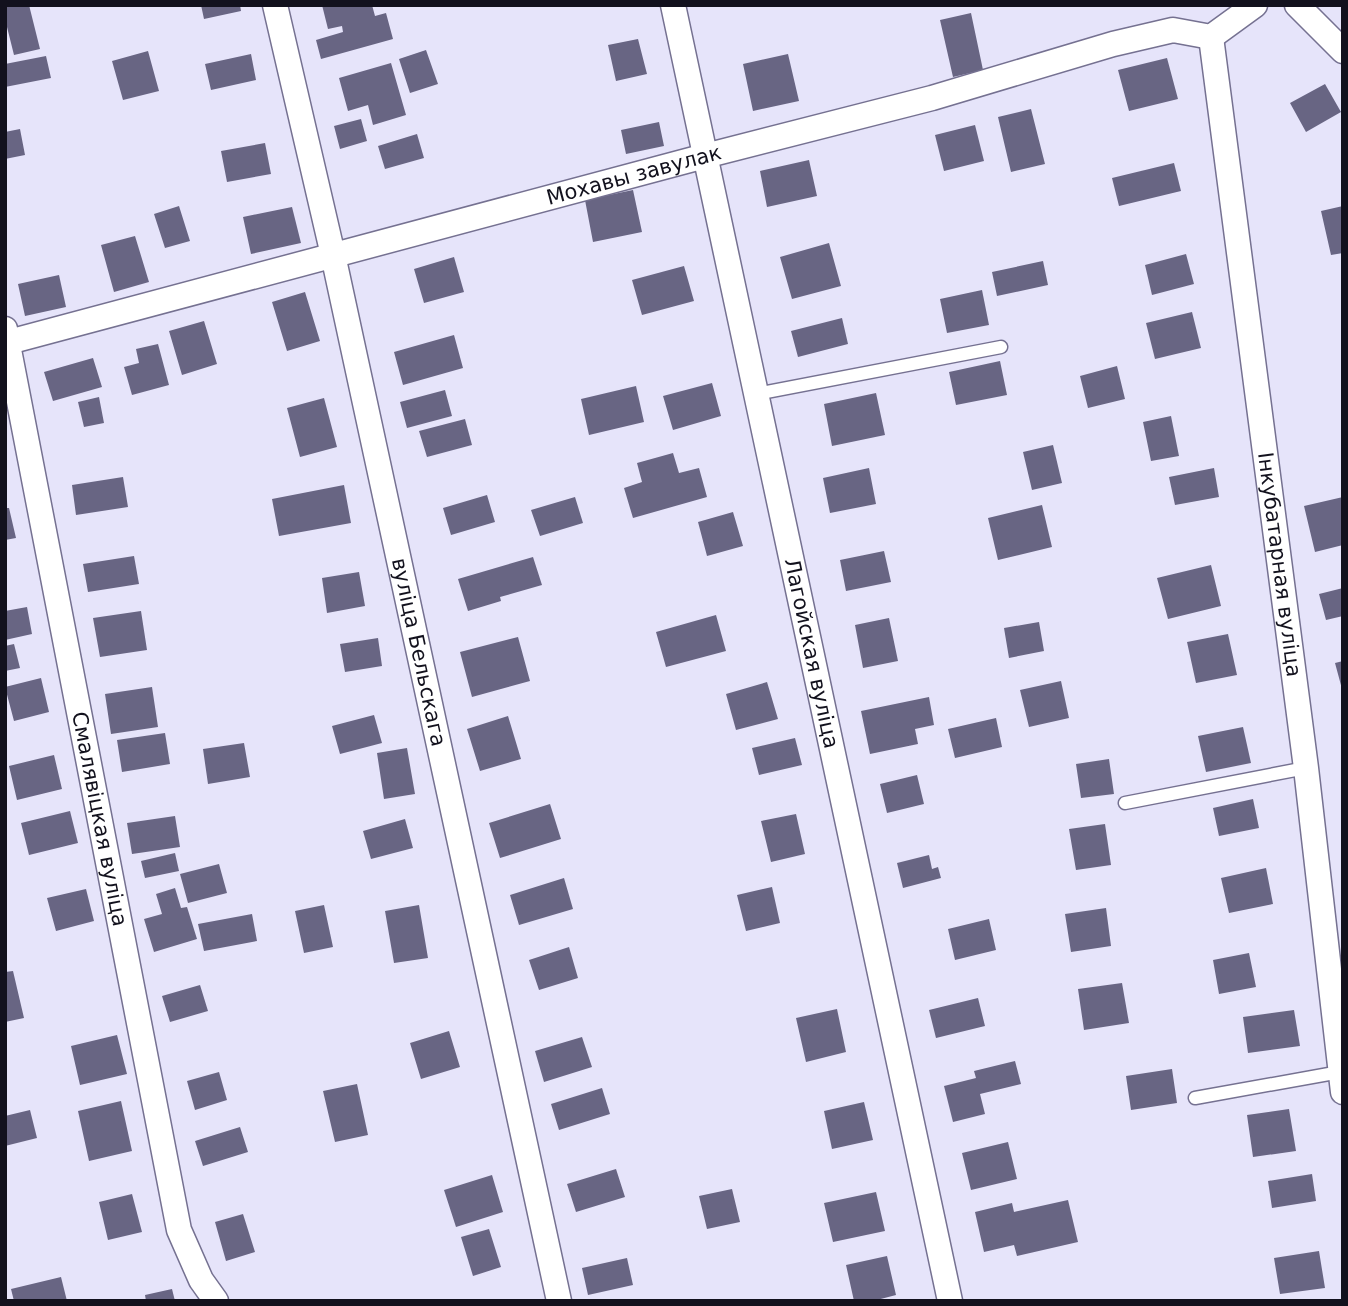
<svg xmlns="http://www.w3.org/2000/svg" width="1348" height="1306" viewBox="0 0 1348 1306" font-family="'DejaVu Sans',sans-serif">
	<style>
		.building { fill: #686583 }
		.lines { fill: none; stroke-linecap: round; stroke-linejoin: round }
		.service-casing { stroke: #757191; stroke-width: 15 }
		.minor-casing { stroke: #757191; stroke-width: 27 }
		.service { stroke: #fff; stroke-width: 12 }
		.minor { stroke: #fff; stroke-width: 24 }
		.labels { text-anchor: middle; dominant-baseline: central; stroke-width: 5; stroke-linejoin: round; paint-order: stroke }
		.street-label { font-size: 21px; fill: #12111d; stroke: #e6e4fa }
	</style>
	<rect width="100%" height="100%" fill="#e6e4fa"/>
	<path class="building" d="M5,5H29L40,49L14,55L5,19Z
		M201,5H240L241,11L204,19Z
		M322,5H372L375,16L386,13L393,39L321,59L316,40L343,32L342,26L328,29Z
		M971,13L983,70L953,77L940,20Z
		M638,39L647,74L616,81L608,45Z
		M426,50L438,84L410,93L399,59Z
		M148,51L159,91L123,100L112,61Z
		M251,54L256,80L211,90L205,64Z
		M788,54L799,101L753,111L743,64Z
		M46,56L51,78L5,87V64Z
		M1167,58L1178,99L1129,111L1118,70Z
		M391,63L406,115L373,125L368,105L348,111L339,78Z
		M1325,84L1341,112L1306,132L1290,103Z
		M1031,109L1045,164L1011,172L998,117Z
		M361,119L367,141L340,149L334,126Z
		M659,122L664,146L626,154L621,130Z
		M975,125L984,161L944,171L935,135Z
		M20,129L25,155L5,159V132Z
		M417,134L424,158L385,169L378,146Z
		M265,143L271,174L227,182L221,151Z
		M809,160L817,196L767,207L760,171Z
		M1174,163L1181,191L1119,206L1112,178Z
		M633,190L642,232L593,242L585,200Z
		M179,206L190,241L165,248L154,214Z
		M1343,206V253L1331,255L1321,211Z
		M292,207L301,243L251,254L243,217Z
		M135,236L149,282L114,292L101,245Z
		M829,243L841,286L792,299L780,257Z
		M1186,254L1194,284L1152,295L1145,265Z
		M454,257L464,292L424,303L414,269Z
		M1043,261L1048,285L997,296L992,272Z
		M684,266L694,301L642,315L632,280Z
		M59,275L66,307L25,316L18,284Z
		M982,290L989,325L947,333L940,299Z
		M305,292L320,341L287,351L272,302Z
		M1192,312L1201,348L1155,359L1146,323Z
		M842,318L848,344L798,357L791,331Z
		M204,321L217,364L182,375L169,331Z
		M454,335L463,368L403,385L394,352Z
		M158,344L169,385L132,395L124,367L139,363L136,349Z
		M93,358L102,387L53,401L44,372Z
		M1000,361L1007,395L956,405L949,372Z
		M1117,366L1125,399L1088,408L1080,376Z
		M712,383L721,416L673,430L663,396Z
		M636,386L644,422L589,435L581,399Z
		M445,390L452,416L407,428L400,402Z
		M876,393L885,435L832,446L824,404Z
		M99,397L104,423L84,427L78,402Z
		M324,398L337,447L300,457L287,408Z
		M1171,416L1179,456L1151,461L1143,422Z
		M465,419L472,445L427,457L419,431Z
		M1053,445L1062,483L1032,490L1023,452Z
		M673,453L679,473L699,468L707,497L633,518L624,488L642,482L637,463Z
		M869,468L876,504L830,513L823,478Z
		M1214,468L1219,497L1175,505L1169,477Z
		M123,477L128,507L76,515L72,485Z
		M344,485L351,523L279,536L272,499Z
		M487,495L495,522L451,535L443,508Z
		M575,497L583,523L540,536L531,510Z
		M1343,497V545L1315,552L1304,506Z
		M1042,505L1052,547L998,560L988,518Z
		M5,508H9L16,538L5,540Z
		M733,512L743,546L707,556L698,522Z
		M884,551L891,582L846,591L840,560Z
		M134,556L139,584L88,592L83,564Z
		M533,557L542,585L500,597L501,601L468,611L458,579Z
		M1211,565L1221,606L1168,619L1157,578Z
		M359,572L365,606L327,613L322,578Z
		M1343,588V616L1326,620L1319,594Z
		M27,607L32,634L5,640V611Z
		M141,611L147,650L100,657L93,618Z
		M716,615L726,651L666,667L656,632Z
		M889,618L898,661L863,668L855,625Z
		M1039,622L1044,651L1009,658L1004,628Z
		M1228,634L1237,675L1196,683L1187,642Z
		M518,637L530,681L472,697L460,652Z
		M378,638L382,666L345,672L340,644Z
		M14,644L20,668L5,671V646Z
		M1343,661V689H1342L1335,663Z
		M41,678L49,712L14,721L5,687Z
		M1061,681L1069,718L1029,727L1020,690Z
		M767,682L778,719L736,730L726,694Z
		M152,687L158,727L111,734L105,694Z
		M929,697L934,725L915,729L918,744L870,754L861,711Z
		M374,715L382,743L340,754L332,726Z
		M508,716L521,759L480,771L467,729Z
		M996,718L1002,747L955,758L948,729Z
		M1243,727L1251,763L1206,772L1198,736Z
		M165,733L170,764L122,772L117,740Z
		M795,738L802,765L759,775L752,748Z
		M244,743L250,777L208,784L203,749Z
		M407,748L415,794L384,799L377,753Z
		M54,755L62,789L17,800L9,766Z
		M1109,759L1114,794L1081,798L1076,764Z
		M917,775L924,804L887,813L880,784Z
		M1253,799L1259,828L1219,836L1213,808Z
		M550,804L561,839L500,858L489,823Z
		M70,811L78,843L29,855L21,823Z
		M796,814L805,854L771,862L761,821Z
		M175,816L180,847L132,854L127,823Z
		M405,819L413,848L371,859L363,831Z
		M1105,824L1111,865L1076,870L1069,829Z
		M175,853L179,871L145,878L141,861Z
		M929,855L932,869L938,867L941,878L903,888L897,863Z
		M219,864L227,893L188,903L180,874Z
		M1266,868L1273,904L1229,913L1221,878Z
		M564,878L573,909L519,925L510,895Z
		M772,887L780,923L746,931L737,895Z
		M175,888L181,908L187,907L197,939L154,952L144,919L162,914L156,894Z
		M86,889L94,921L56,931L47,898Z
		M324,905L333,947L304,953L295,911Z
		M419,905L428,958L394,963L385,911Z
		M1106,908L1111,946L1071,952L1065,914Z
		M252,914L257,941L204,951L198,924Z
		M989,919L996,950L955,960L948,929Z
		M569,947L578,978L539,990L529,960Z
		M1249,953L1256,987L1219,994L1213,960Z
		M13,971L24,1018L5,1022V972Z
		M1122,983L1129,1023L1084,1030L1078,989Z
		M200,985L208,1011L170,1022L162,996Z
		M978,998L985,1026L936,1038L929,1010Z
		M837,1009L846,1052L806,1062L796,1018Z
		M1294,1010L1300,1046L1248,1053L1243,1017Z
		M449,1031L460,1067L421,1079L410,1043Z
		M117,1035L127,1074L80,1085L71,1046Z
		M582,1037L592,1067L544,1082L535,1051Z
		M1015,1061L1021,1084L980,1094L985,1114L953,1122L944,1086L976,1078L974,1071Z
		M1172,1069L1177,1103L1131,1110L1126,1076Z
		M219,1072L227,1100L195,1110L187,1081Z
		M357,1084L368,1135L335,1142L323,1091Z
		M602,1088L610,1114L559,1130L551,1104Z
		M121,1101L132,1151L89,1161L78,1111Z
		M864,1102L873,1140L832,1149L824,1111Z
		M1289,1109L1296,1151L1253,1157L1247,1115Z
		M30,1110L37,1138L5,1146V1116Z
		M240,1127L248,1152L203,1166L195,1141Z
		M1008,1142L1017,1179L971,1190L962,1153Z
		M616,1169L625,1197L576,1212L567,1184Z
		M1312,1174L1316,1201L1272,1208L1268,1181Z
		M492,1175L503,1212L456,1227L444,1190Z
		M732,1189L740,1222L707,1229L699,1196Z
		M876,1192L885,1231L833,1242L824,1203Z
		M132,1194L142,1232L108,1240L99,1202Z
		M1068,1200L1078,1242L1017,1256L1014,1245L984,1252L975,1212L1012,1203L1014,1212Z
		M243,1214L255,1252L226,1261L215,1222Z
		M489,1229L501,1267L473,1276L461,1237Z
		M1319,1251L1325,1288L1280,1294L1274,1258Z
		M887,1256L896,1295L873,1301H854L846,1265Z
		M627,1258L633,1285L588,1295L582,1268Z
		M61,1277L67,1301H14L11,1289Z
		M172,1289L175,1301H146L145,1295Z"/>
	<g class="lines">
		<g class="service-casing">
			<path id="service" d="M756,394L1001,347
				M1125,803L1306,768
				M1195,1098L1340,1072"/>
		</g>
		<g class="minor-casing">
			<g id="minor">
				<path id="s1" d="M275,5L333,255L559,1301"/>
				<path id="s2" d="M673,5L950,1301"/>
				<path d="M1297,5L1343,51"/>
				<path id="s3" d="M1211,37L1306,768L1343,1092"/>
				<path id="s4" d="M5,329L179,1230L201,1280L216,1301"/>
				<path id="s5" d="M5,343L705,156L932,98L1113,44L1173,30L1211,37L1255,5"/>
			</g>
		</g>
		<use href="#service" class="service"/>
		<use href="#minor" class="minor"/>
	</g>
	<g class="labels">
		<g class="street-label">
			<text stroke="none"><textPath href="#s5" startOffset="651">Мохавы завулак</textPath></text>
			<text stroke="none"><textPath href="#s3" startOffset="532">Інкубатарная вуліца</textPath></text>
			<text stroke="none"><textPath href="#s1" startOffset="663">вуліца Бельскага</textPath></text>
			<text stroke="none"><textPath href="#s2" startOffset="663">Лагойская вуліца</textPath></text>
			<text stroke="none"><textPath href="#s4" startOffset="499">Смалявіцкая вуліца</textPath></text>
		</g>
	</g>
	<rect width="1348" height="1306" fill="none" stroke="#12111d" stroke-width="14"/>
</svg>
